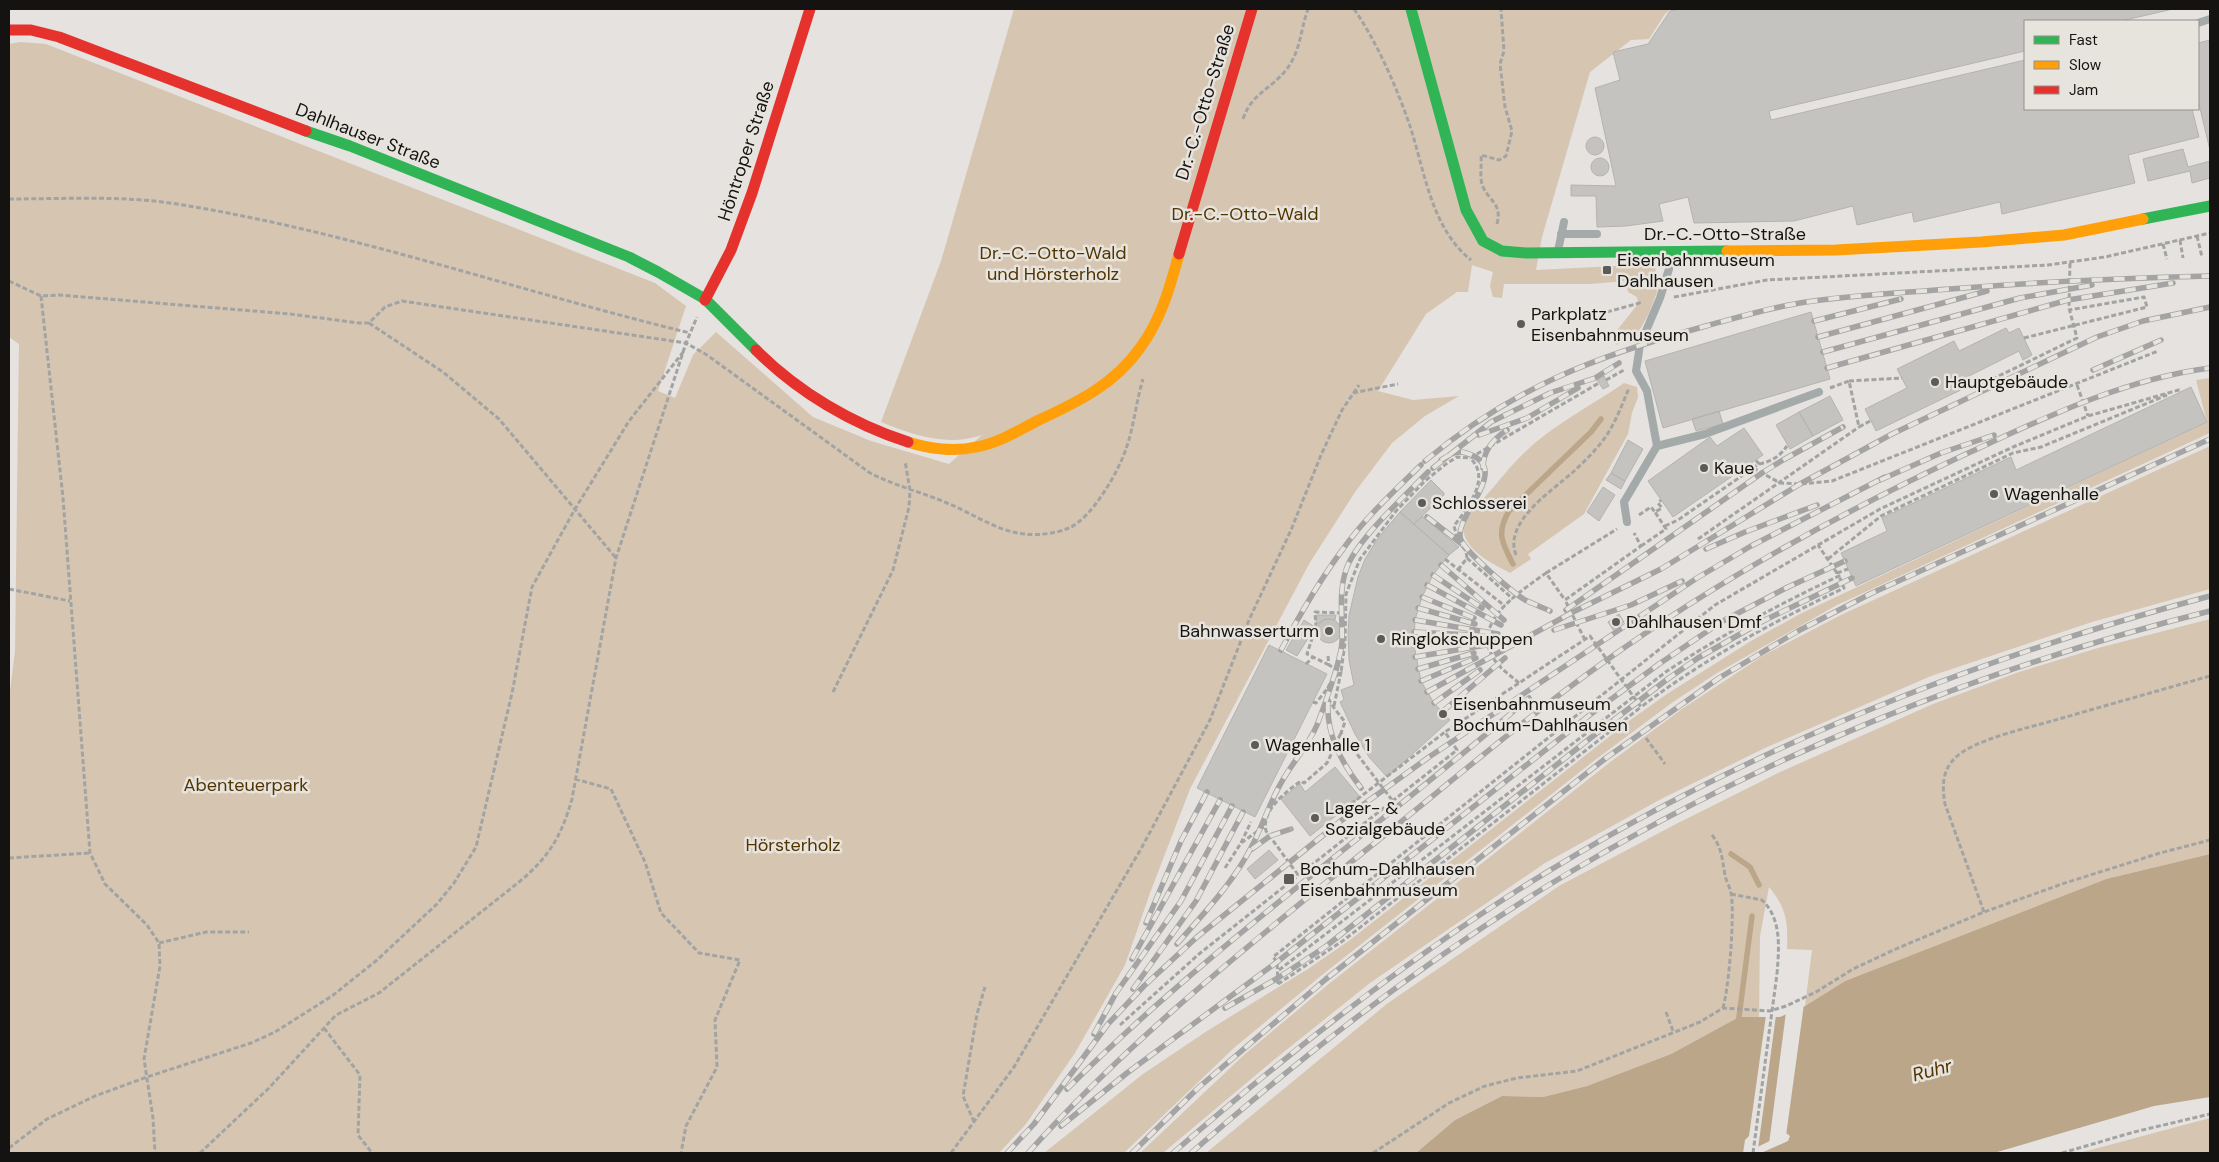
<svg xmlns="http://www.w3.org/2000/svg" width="2219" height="1162" viewBox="0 0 2219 1162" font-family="'DM Sans',sans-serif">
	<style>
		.green { fill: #d6c6b1 }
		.water { fill: #bba68a }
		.pier { fill: #e5e2df }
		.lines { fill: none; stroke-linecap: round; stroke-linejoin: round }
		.stream { stroke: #bba68a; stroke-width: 5.5 }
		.building { fill: #c5c3c0; stroke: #b5b3b1 }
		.path { stroke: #a2a4a3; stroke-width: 3; stroke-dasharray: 5 2.5; stroke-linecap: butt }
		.lane { stroke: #a4a9a9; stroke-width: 8 }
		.fast { stroke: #30b455; stroke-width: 11 }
		.slow { stroke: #ff9f0a; stroke-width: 11 }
		.jam { stroke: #e5322d; stroke-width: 11 }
		.rail-casing { stroke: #a3a4a3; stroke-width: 5.5 }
		.rail { stroke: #e7e3dd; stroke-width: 4; stroke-dasharray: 11; stroke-linecap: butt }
		.path-bridge { stroke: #a2a4a3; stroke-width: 3; stroke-dasharray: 5 2.5; stroke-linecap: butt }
		.poi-dot { fill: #5d5b59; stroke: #e7e3dd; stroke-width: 2 }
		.labels { text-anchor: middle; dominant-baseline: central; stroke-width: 5; stroke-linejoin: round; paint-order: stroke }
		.street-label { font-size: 18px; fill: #141311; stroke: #e7e3dd }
		.park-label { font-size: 18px; fill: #523400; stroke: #e7e3dd }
		.poi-label { font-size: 18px; fill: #141311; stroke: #e7e3dd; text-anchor: start }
		.water-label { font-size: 19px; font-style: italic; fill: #523400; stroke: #e7e3dd }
	</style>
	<rect width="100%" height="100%" fill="#e5e2df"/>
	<path class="green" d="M1014,9H1671L1665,14L1649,39L1631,40L1590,72L1542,237L1536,270L1655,264L1657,292L1649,313L1638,333L1616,345L1614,334L1638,304L1637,297L1628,292L1626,281L1590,284H1504L1502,298L1493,297L1490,286L1493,272L1472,265L1468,292H1457L1426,314L1378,391L1413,400L1459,396L1425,416L1392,443L1355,492L1309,564L1190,789L1150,893L1125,965L1075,1053L1026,1124L999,1153H9V699L15,651L19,344L9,337V44L20,42L46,44L655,283L686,306L658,391L675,398L693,355L716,332L813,417L871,441L949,464L982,435C948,447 913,435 881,422L941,261Z
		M2210,378V433L1837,605L1717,673L1673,702L1595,760L1322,975L1235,1047L1124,1153H1044L1143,1074L1207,1031L1308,969L1350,940L1633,718L1667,694L1751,641L1802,613L2207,422L2196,380Z
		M1624,383L1637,387L1638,397L1632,413L1628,434L1584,514L1528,554L1531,559L1510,573C1494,564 1470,554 1464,534C1460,522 1476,508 1483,499C1497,484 1509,467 1524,453C1554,424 1591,406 1624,383Z
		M2210,446V589L2092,622L1931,676L1765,748L1663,798L1545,863L1370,983L1275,1059L1163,1153H1140L1245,1054L1330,983L1609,763L1682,709L1764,655L1843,614Z
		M2210,619V854L2106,879L1845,981L1805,1006L1812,950L1787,949C1788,922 1787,909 1769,887L1760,936L1759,1018L1739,1017L1671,1054L1587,1086L1543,1097L1502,1096L1455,1120L1416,1153H1206L1388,1003L1559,886L1676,824L1778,773L1933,704L2019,672L2098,648Z
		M2210,1118V1153H2079Z"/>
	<path class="water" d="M2210,854V1097L2154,1106L1994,1153H1761L1788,1141L1790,1136L1786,1133L1745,1153H1416L1455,1120L1502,1096L1543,1097L1587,1086L1671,1054L1739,1017H1780L1805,1006L1845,981L2106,879Z"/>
	<path class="pier" d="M1804,1004L1786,1136L1769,1144L1786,1012Z
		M1766,1015H1776L1758,1149L1750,1153H1743L1745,1140L1749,1136Z"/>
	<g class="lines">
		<path class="stream" d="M1513,564C1502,543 1496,533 1509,511L1591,432L1601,419
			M1731,854L1750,867L1759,885
			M1738,1025L1752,916"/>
	</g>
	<path class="building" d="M1680,9H2173L2121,21H2025V51L1769,111L1771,120L2025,60V109H2192L2199,137L2128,155L2135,183L2002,214L2000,202L1914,222L1912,212L1857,225L1853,206L1794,221L1694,223L1688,197L1659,204L1663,221L1626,226L1597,227L1596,196H1571V185L1616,186L1595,88L1620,80L1613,52L1648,44L1670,11Z
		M2210,40V150L2198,100V43Z
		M1586 146a9 9 0 1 1 18 0a9 9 0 1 1-18 0Z
		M2183,149L2188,167L2210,161V178L2192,183L2190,171L2148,181L2143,159Z
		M1591 167a9 9 0 1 1 18 0a9 9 0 1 1-18 0Z
		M1811,312L1830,379L1663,428L1645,361Z
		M2006,328L2009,333L2019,328L2032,355L2023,360L2019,351L1965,378L1969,386L1876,431L1865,409L1907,388L1897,369L1954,341L1959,351Z
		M1604,376L1609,386L1603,389L1597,380Z
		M2191,387L2207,422L1856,586L1841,553L1887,531L1882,518L2011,457L2016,470Z
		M1830,396L1843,420L1813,436L1799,412Z
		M1719,411L1723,424L1696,431L1692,419Z
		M1799,412L1813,436L1790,449L1776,425Z
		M1744,428L1763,455L1673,517L1648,481L1710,437L1717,446Z
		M1628,440L1643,449L1625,481L1611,473Z
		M1611,473L1625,481L1621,489L1606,480Z
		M1431,480L1444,493V495L1414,524L1400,512Z
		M1603,487L1615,495L1599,521L1587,512Z
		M1400,512L1449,555L1433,575L1422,597L1415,620L1414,645L1421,681L1434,703L1450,720L1387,777L1369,757L1355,734L1340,702L1344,700L1341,690L1354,685L1349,660L1348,633L1349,615L1358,577L1365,559L1378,538Z
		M1422,516L1459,547L1449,555L1414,524Z
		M1619,614L1624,622L1613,630L1608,622Z
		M1317,615H1336L1335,620L1325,619L1316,625Z
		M1317 631a12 12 0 1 1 24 0a12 12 0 1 1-24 0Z
		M1304,620L1315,627L1297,656L1286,650Z
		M1269,645L1327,674L1255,817L1197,788Z
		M1335,767L1360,797L1310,836L1281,799L1300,784L1305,792Z
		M1269,850L1278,860L1255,879L1247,869Z"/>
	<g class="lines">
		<path class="path" d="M1354,9C1377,42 1397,88 1410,126C1425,172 1431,228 1471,260
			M1243,119C1252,93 1270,90 1286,70C1301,51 1300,31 1308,9
			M9,199C66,199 126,195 183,205C355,233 521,292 690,333
			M1497,224C1502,204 1491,203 1483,187C1479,179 1482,164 1481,155L1499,160L1506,156L1512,131L1505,107L1500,64L1504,51L1501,9
			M2197,236L2202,257
			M2180,240L2183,258
			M2163,244L2167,259
			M9,281L41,296L59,295L290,314L359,323H369L385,307L402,301L686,343L707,355L870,473C895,486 922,492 947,503C972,513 998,532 1025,534C1038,536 1057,533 1069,528C1093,517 1118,472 1126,449C1134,426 1136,402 1143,379
			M41,296L63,498L90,853L105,884L147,925L159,943L160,966L144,1059L153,1118L155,1153
			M1674,297L1767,280L2048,265L2105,257L2210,233
			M1607,312L1643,302
			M369,323L443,372L499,419L616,558
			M2024,338L2147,307L2144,297L2069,310
			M1606,380L1624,370
			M1849,381L1902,378
			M2077,385L2088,416
			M1830,388L1849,381L1859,427L1870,421
			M1972,389L2077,338L2069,308L2070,262
			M1353,393L1398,384
			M1759,464C1772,461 1779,457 1787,446
			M1753,468L1780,483L1800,484L1832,481L2158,351
			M1639,515L1651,507L1655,512L1662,508L1658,503L1661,500
			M1665,526L1678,520L1759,464L1755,459
			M1698,539L1859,427
			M1641,546L1666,529L1655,512
			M1516,555C1503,522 1552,491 1573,472C1584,462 1595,451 1604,439C1615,424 1622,405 1629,388
			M1467,558L1513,599
			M1445,559L1505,606
			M1828,559L1881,516L2013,453L2041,447L2167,395
			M1458,570L1467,558L1466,551L1458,541L1454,526C1467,508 1492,478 1470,458
			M1546,573L1617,529
			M1837,573L1848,569
			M9,589L70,601
			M1585,640L1565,600L1641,546L1634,533
			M1328,656L1329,665L1341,672L1334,706
			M1306,664L1313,657
			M1329,665L1307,654L1316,626L1315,612L1345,613
			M1519,683C1511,676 1502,670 1496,662C1467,624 1520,592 1546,573L1565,600
			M833,692L893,570L909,507L910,490L905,461
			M1313,702L1316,703L1327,689
			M1646,738L1665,764
			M575,779L611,789L645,862L661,913L699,953L740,960L715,1020L717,1067L686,1126L681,1153
			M1392,800L1341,733L1345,722C1330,702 1316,692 1341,672L1345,643L1346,594L1360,559L1396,511L1425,481L1446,464L1457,457L1470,458L1599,383
			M1351,804L1445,732
			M1712,835C1722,848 1722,859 1725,875C1726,881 1730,887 1731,893C1735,914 1729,987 1723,1008
			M1241,843L1251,822
			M9,858L90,853
			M1225,868L1241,843L1265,826
			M1298,875L1266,831C1261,810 1287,791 1301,781L1304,783L1327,763L1341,733
			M1731,894L1762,900C1782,919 1779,948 1777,974
			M1984,912L1945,804C1942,786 1942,771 1955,758C1973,740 2027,728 2052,721C2104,706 2157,691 2210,676
			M159,943L206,932H249
			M1279,970L1667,671C1722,635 1779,604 1839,576L1818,545
			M1278,984L1277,962L1273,957L1715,605L1880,509L2013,447L2088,416L2182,389
			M1278,984L1344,940L1641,707
			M1666,1012L1673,1031
			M1120,1025L1199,954L1457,750L1445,732L1590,636L1641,707C1704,659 1773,622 1844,588L1839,576
			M324,1028L360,1075L358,1135L372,1153
			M974,1122L963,1096L977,1014L985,987
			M9,1148L47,1119L95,1096L147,1077L251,1043L275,1032L332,996L377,960L437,904L454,883L476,847L512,693L532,587L575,509L629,421L684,351
			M200,1153L269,1088L336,1015L379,993L519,882C549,857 561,837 572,799L616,558L686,343L697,317
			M951,1153L1014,1067L1142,847L1210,720L1249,620L1291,530L1321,455L1342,410L1359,385
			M1373,1153L1449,1103L1485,1086L1517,1078L1577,1071L1700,1022L1723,1008L1770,1011L1786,1006L1816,992L1853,969L1898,948L1984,912L2062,884L2160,853L2210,840
			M2062,1153L2134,1132L2210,1114"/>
		<path class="lane" d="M2198,23L2210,19
			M1561,234H1597
			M1558,251L1564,222
			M1657,446L1705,434L1819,392
			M1627,522L1624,502L1657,446L1647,391L1636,371L1640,345L1660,298L1669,269V253"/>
		<path class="fast" d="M1411,9L1466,210L1483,241L1502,251L1527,253L1727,251
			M306,131L350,146L629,257L658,272L705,299L756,350
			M2143,219L2210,206"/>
		<path class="slow" d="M1727,251L1836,250L1981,242L2064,235L2143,219
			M908,442C929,449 955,452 976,447C999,443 1019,430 1039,420C1078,402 1115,384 1140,348C1161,320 1170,287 1179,254"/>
		<path class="jam" d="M9,30H31L59,37L306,131
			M1179,254L1252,9
			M705,300L731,250L752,193L810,9
			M756,350C798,392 852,424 908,442"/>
		<g class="rail-casing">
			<path id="rail" d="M1814,321L1901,299
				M1818,337L1987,291
				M1823,352L2020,298L2092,285
				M1827,368L2068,300L2173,283
				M2093,370L2161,340
				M1479,435L1527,418L1578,388
				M1441,460C1449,455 1456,450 1466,453C1516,468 1451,517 1461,540C1467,553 1512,592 1525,600C1533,604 1542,607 1550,611
				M1425,461C1514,387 1596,356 1706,326C1739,317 1772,307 1806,302C1854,295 1902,293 1950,289C2037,282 2123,278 2210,276
				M1433,468L1491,422L1550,393L1595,378L1619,363
				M1483,468C1483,451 1493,439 1507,430
				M1880,480L1941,453L1994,435
				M1427,517L1463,545
				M1706,549L1745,532L1817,505
				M1441,565L1504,620
				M1433,575L1482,608
				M1427,585L1501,625
				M1422,597L1474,618
				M1418,608L1475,624
				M1566,610L1762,473L1783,460L1843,427
				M1415,620L1498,634
				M1554,630L1631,605L1682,581
				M1414,632L1470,635
				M1414,645L1470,642
				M1281,650C1299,616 1319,581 1343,549C1365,518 1394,491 1421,465
				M1415,657L1498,643
				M1418,669L1474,653
				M1421,681L1476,658
				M1427,692L1573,612L1661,569L1800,484L1892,434L2097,337L2143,321L2210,307
				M1328,702C1326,735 1342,763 1361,788
				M1434,703L1480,670
				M1442,712L1505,658
				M1252,849L1270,836L1291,829
				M1146,923L1181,841L1207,792
				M1177,944C1204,913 1234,882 1253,844C1263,824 1270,802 1281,783C1292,763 1308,746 1317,725C1324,707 1341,660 1342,642C1343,618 1338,594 1346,570C1355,541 1406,495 1428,472
				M1132,959L1220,800
				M1133,989L1196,901L1243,812
				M1225,1008L1278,978L1325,947L1602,729L1669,678L1698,658L1763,621L1852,578
				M1094,1034L1116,993L1181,901L1232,806
				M1067,1089C1209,947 1377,829 1529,698
				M1061,1126L1127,1073L1277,962L1591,714L1659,664L1721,622L1788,587L1845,561
				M1007,1153L1034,1124L1108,1024L1144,986L1197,937L1342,820L1429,757L1697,578L1751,546L1885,477
				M1028,1153C1129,1040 1248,946 1366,850C1445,787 1521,721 1604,662C1717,581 1840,513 1966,454C2044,418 2124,379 2210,368
				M1132,1153L1198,1088L1326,979L1606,758L1719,678L1798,631L1872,593L2210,439
				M1173,1153C1281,1059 1394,969 1515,892C1729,756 1966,661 2210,596
				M1191,1153C1305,1053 1427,959 1557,880C1758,758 1982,668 2210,611"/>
		</g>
		<use href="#rail" class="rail"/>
		<path class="path-bridge" d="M1753,1153L1777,974"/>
	</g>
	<g class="poi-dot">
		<rect x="1602" y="265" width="10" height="10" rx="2.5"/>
		<circle cx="1521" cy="324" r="5"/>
		<circle cx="1935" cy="382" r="5"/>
		<circle cx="1704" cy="468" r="5"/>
		<circle cx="1994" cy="494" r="5"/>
		<circle cx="1422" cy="503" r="5"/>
		<circle cx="1616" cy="622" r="5"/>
		<circle cx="1329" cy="631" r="5"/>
		<circle cx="1381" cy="639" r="5"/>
		<circle cx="1443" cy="714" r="5"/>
		<circle cx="1255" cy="745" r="5"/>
		<circle cx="1315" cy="818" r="5"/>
		<rect x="1283" y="873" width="12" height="12" rx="2.5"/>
	</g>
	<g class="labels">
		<g class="street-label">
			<text transform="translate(1205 102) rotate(-73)">Dr.-C.-Otto-Straße</text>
			<text transform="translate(368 136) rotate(21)">Dahlhauser Straße</text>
			<text transform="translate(746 151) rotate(-72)">Höntroper Straße</text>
			<text x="1725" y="234">Dr.-C.-Otto-Straße</text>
		</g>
		<g class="park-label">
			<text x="1245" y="214">Dr.-C.-Otto-Wald</text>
			<text x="1053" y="253">Dr.-C.-Otto-Wald<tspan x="1053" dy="21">und Hörsterholz</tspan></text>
			<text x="246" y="785">Abenteuerpark</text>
			<text x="793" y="845">Hörsterholz</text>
		</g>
		<g class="poi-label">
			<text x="1617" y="260">Eisenbahnmuseum<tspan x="1617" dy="21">Dahlhausen</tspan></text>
			<text x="1531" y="314">Parkplatz<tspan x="1531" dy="21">Eisenbahnmuseum</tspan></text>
			<text x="1945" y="382">Hauptgebäude</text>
			<text x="1714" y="468">Kaue</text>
			<text x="2004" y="494">Wagenhalle</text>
			<text x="1432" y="503">Schlosserei</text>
			<text x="1626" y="622">Dahlhausen Dmf</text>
			<text x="1319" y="631" text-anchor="end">Bahnwasserturm</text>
			<text x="1391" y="639">Ringlokschuppen</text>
			<text x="1453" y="704">Eisenbahnmuseum<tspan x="1453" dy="21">Bochum-Dahlhausen</tspan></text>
			<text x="1265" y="745">Wagenhalle 1</text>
			<text x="1325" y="808">Lager- &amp;<tspan x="1325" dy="21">Sozialgebäude</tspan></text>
			<text x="1300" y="869">Bochum-Dahlhausen<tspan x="1300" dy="21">Eisenbahnmuseum</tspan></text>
		</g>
		<g class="water-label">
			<text transform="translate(1932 1070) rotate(-15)">Ruhr</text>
		</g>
	</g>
	<rect width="2219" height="1162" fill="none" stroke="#141311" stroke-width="20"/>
	<rect x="2024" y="20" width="175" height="90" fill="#e7e3dd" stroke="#93908b"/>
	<rect x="2034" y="36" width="25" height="8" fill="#30b455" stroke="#93908b"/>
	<text x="2069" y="45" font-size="15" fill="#141311">Fast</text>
	<rect x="2034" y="61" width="25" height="8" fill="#ff9f0a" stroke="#93908b"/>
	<text x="2069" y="70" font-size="15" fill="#141311">Slow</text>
	<rect x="2034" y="86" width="25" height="8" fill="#e5322d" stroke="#93908b"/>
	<text x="2069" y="95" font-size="15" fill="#141311">Jam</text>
</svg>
